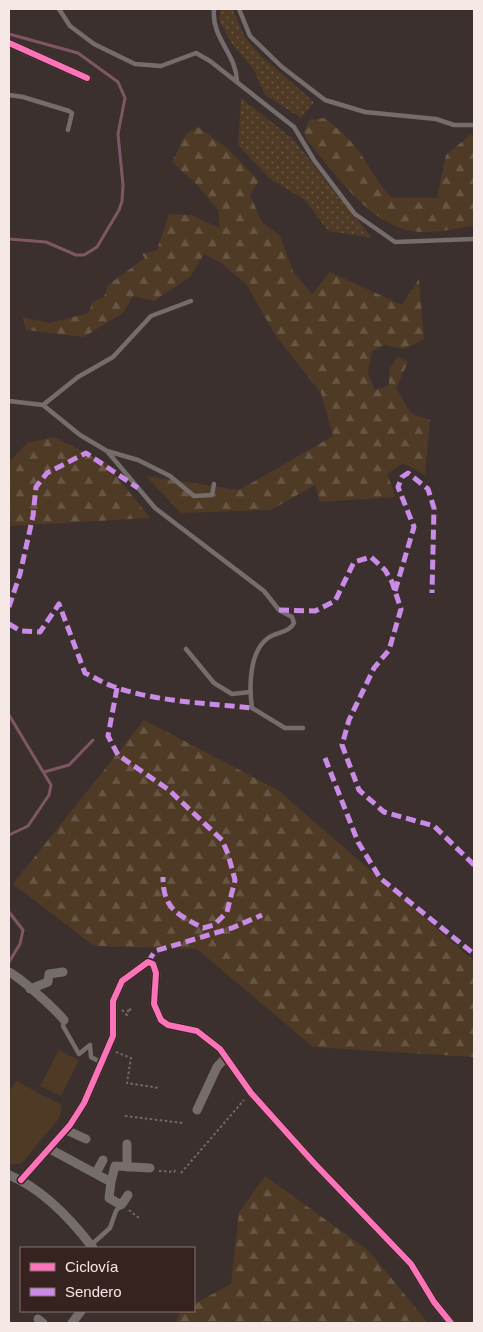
<svg xmlns="http://www.w3.org/2000/svg" width="483" height="1332" viewBox="0 0 483 1332" font-family="Arial,sans-serif">
	<style>
		.grass { fill: url(#grass-dots) }
		.forest { fill: url(#forest-firs) }
		.garden { fill: #4e3a25 }
		.lines { fill: none; stroke-linecap: round; stroke-linejoin: round }
		.stream { stroke: #7f5665; stroke-width: 3 }
		.path { stroke: #726a6a; stroke-width: 2; stroke-dasharray: 2.5 2.5; stroke-linecap: butt }
		.lane { stroke: #756c6c; stroke-width: 4.5 }
		.street { stroke: #756c6c; stroke-width: 9 }
		.quiet { stroke: #ca8be6; stroke-width: 5; stroke-dasharray: 10 5; stroke-linecap: butt }
		.cycleway-casing { stroke: #36231f; stroke-width: 9 }
		.cycleway { stroke: #fb73b8; stroke-width: 6 }
	</style>
	<defs>
		<pattern id="grass-dots" width="8" height="8" patternUnits="userSpaceOnUse" patternTransform="scale(1.25)"><rect width="8" height="8" fill="#4e3a25"/><path d="M2 2h.1M6 6h.1" fill="none" stroke="#685644" stroke-width="1.8" stroke-linecap="round"/></pattern>
		<pattern id="forest-firs" width="22" height="20" patternUnits="userSpaceOnUse" patternTransform="scale(1.25)"><rect width="22" height="20" fill="#4e3a25"/><path d="M5 1l3.5 6h-7zM16 11l3.5 6h-7z" fill="#685644"/></pattern>
	</defs>
	<rect width="100%" height="100%" fill="#3b302e"/>
	<path class="grass" d="M220,9H233L244,36L261,56L314,102L301,118L265,95L254,70L232,44L220,22Z
		M241,98L293,139L372,238L328,231L305,200L270,179L238,145Z"/>
	<path class="forest" d="M324,118C338,128 350,139 360,153C371,169 378,184 392,198H437L446,155L470,135H474V226C458,228 441,232 424,232C375,233 336,175 307,140L304,132L309,120Z
		M198,127L226,147L259,181L250,195L262,222L280,236L293,271L312,294L330,272L402,305L419,279L424,339L404,349L385,345L372,351L368,374L375,390L389,385V370L397,357L408,362L396,388L411,413L430,420L425,475L403,463L387,474L396,497L320,502L315,485L271,510L181,513L146,476L239,490L333,436L321,393L276,336L246,284L220,262L204,254L190,277L154,301L133,296L124,312L84,337L26,330L23,317L49,323L89,313L92,302L104,297L108,285L145,258L142,254L157,250L169,214L191,215L220,228L218,210L198,186L172,162L186,134Z
		M54,437L106,463L150,518L9,526V462L27,443Z
		M144,720L278,790L474,961V1057L313,1047L197,949L94,946L13,884Z
		M265,1176L369,1251L428,1323H176L180,1311H194V1304L231,1284L239,1212Z"/>
	<path class="garden" d="M59,1050L79,1060L61,1096L40,1086Z
		M16,1081L62,1105L59,1118L22,1163L9,1165V1092Z"/>
	<g class="lines">
		<path class="stream" d="M9,34L78,53L118,82L125,98L118,134L123,185L122,201L119,210L97,247L84,255H76L46,242L9,239
			M9,715L51,785L49,795L28,826L9,835
			M44,772L69,765L93,740
			M9,912L23,930L20,944L9,962"/>
		<path class="path" d="M122,1010L127,1015L129,1008L131,1011
			M116,1052L131,1058L127,1083L159,1088
			M125,1116L183,1123
			M159,1171L174,1172L176,1169
			M181,1173L244,1100
			M129,1210L139,1218"/>
		<path class="lane" d="M59,9L70,26L94,44L135,64L161,66L196,53L210,61L294,127L314,160L355,214L395,242L474,239
			M214,9C211,38 236,53 237,81
			M239,9L250,36L282,67L325,100L365,112L436,119L454,125H474
			M9,95L23,97L69,111L72,113L68,130
			M9,401L43,405L80,435L107,451L138,460L170,476L194,496L212,495L214,484
			M43,405L78,377L113,357L151,316L191,301
			M107,451L155,508L264,591L279,610L292,617L294,623C289,633 276,632 268,638C249,652 249,687 252,708L285,728H303
			M186,649L214,683L232,694L250,692
			M64,1020L63,1026L79,1054L90,1045L91,1057L102,1063
			M91,1245L110,1228L116,1211L121,1205"/>
		<path class="street" d="M9,43L87,78
			M9,972C22,979 54,1008 64,1020
			M30,989L48,982L49,974L63,972
			M197,1110L217,1067L226,1057
			M66,1130L86,1139
			M127,1144V1167
			M50,1149L111,1182L109,1198L121,1205
			M96,1173L103,1160
			M9,1175C43,1189 71,1219 93,1248
			M21,1180L70,1125L84,1103L113,1036V1001L122,981L148,962L153,964L156,973L154,1004L161,1020L168,1025L197,1031L220,1049L251,1093L314,1163L411,1264L434,1302L451,1323
			M111,1182L115,1166L150,1168
			M122,1204L128,1195
			M38,1319L43,1323
			M72,1323L81,1311"/>
		<path class="quiet" d="M395,591L414,527L398,487L402,477L408,473L428,489L434,508L432,593
			M9,607L20,574L33,516L36,487L47,473L86,453L138,488
			M279,610L315,611L335,601L354,562L371,557L385,570L392,582L401,609L389,650L374,668L349,720L342,745L359,790L384,812L434,826L474,865
			M9,624L21,631L40,632L59,604L85,673C94,677 103,683 112,686C156,702 206,703 252,708
			M117,688L108,736L118,755L169,790L222,840L228,854L235,880L227,912L214,925L203,928C177,914 163,909 163,877
			M325,758L358,842L380,878L474,954
			M148,962L155,951L232,928L262,915"/>
		<g class="cycleway-casing">
			<path id="cycleway" d="M9,43L87,78
				M21,1180L70,1125L84,1103L113,1036V1001L122,981L148,962L153,964L156,973L154,1004L161,1020L168,1025L197,1031L220,1049L251,1093L314,1163L411,1264L434,1302L451,1323"/>
		</g>
		<use href="#cycleway" class="cycleway"/>
	</g>
	<rect width="483" height="1332" fill="none" stroke="#f6e8e5" stroke-width="20"/>
	<rect x="20" y="1247" width="175" height="65" fill="#36231f" stroke="#83726e"/>
	<rect x="30" y="1263" width="25" height="8" fill="#fb73b8" stroke="#83726e"/>
	<text x="65" y="1272" font-size="15" fill="#f6e8e5">Ciclovía</text>
	<rect x="30" y="1288" width="25" height="8" fill="#ca8be6" stroke="#83726e"/>
	<text x="65" y="1297" font-size="15" fill="#f6e8e5">Sendero</text>
</svg>
